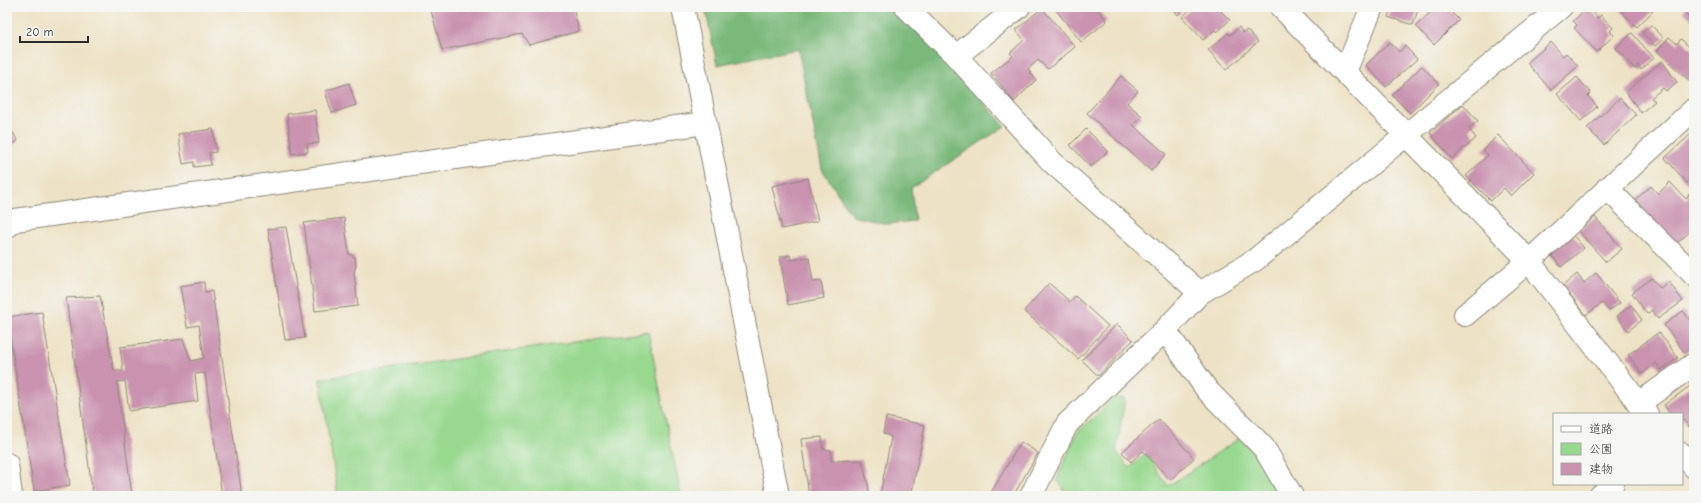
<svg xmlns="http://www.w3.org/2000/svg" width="1701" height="503" viewBox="0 0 1701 503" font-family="'Comic Neue','Klee One',sans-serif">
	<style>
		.green { fill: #98d98f; stroke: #62825d }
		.forest { fill: #7ab97a; stroke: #527252 }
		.building { fill: #c992af }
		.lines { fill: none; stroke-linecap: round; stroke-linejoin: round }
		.minor-casing { stroke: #8c8678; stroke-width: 24 }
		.tertiary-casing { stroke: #8c8678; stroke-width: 24 }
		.minor { stroke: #fff; stroke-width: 22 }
		.tertiary { stroke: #fff; stroke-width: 22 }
	</style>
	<rect width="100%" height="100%" fill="#f6f6f2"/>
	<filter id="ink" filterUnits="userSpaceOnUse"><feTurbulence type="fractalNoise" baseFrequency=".025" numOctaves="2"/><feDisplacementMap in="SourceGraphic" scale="8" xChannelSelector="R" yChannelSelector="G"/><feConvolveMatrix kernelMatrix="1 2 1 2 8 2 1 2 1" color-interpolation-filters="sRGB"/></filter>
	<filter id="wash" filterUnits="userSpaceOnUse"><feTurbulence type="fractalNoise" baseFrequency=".012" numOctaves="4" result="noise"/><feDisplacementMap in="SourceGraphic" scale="16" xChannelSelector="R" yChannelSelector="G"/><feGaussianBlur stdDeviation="0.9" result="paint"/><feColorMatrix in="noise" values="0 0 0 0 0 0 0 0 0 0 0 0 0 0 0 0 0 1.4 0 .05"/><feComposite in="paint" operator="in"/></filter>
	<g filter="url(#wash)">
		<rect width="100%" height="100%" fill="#ede2c5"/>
		<path class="green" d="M648,331L681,496H338L320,379Z
			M1114,398L1125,399L1116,451L1129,468L1146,454L1168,486L1240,438L1269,469L1280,496H1068L1057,479L1077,433Z"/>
		<path class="forest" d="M705,7H890L898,9L1005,126L911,188L915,221L887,224L852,216L822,169L798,49L717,65Z"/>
		<g id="blocks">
			<path class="building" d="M430,7H573L579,31L529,45L522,34L442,50Z
				M1059,7H1096L1107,21L1081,42L1056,10Z
				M1172,7H1186L1178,15Z
				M1193,7H1226L1221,11L1230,20L1217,32L1215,30L1203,40L1182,17Z
				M1391,7H1419L1413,25L1388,17Z
				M1436,7H1446L1459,20L1434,45L1416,26Z
				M1588,7L1598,18L1601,15L1613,28L1610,31L1614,35L1597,52L1574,28L1577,25L1573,21Z
				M1617,7H1654L1655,9L1637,27Z
				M1687,7H1694V22L1683,11Z
				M1042,8L1075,47L1048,69L1038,60L1028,69L1036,80L1014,102L991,73L1013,56L1010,53L1024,40L1016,30Z
				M1651,25L1664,38L1655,46L1642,33Z
				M1239,27L1243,33L1247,30L1258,42L1226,70L1208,50L1228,33L1230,35Z
				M1632,33L1654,58L1641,70L1638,65L1635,69L1616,48Z
				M1669,37L1677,44L1681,39L1694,52V85L1657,51Z
				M1390,42L1399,52L1405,46L1417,59L1386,87L1366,65Z
				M1551,42L1563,56L1566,53L1578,66L1551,90L1527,63Z
				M1662,61L1677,82L1666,91L1663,88L1651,98L1655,101L1641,113L1626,92Z
				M1422,66L1439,84L1410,113L1392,95Z
				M1121,76L1138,91L1127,103L1142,116L1133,125L1166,154L1151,171L1087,113Z
				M1577,77L1591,93L1588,96L1597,107L1581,121L1557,94Z
				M349,83L356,105L332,113L325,91Z
				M1620,98L1636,115L1604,145L1587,128Z
				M1463,104L1478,121L1469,129L1476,138L1452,159L1430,133Z
				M315,110L319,143L307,144L308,152L292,154L287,114Z
				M7,123L18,141L7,148Z
				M213,129L216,152L209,153L211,165L194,167V162L183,164L178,134Z
				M1086,129L1108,151L1091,167L1070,145Z
				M1692,133L1694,135V176L1687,183L1665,158Z
				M1498,135L1534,173L1511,196L1504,188L1491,201L1466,176L1488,155L1483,150Z
				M808,178L818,221L782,229L772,186Z
				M1670,182L1686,199L1690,193L1694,198V217L1690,221L1694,224V228L1675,245L1634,201L1651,186L1658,194Z
				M1595,217L1622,249L1606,262L1578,231Z
				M344,218L349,254L355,257L356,266L354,273L358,306L315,311L304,223Z
				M286,227L305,338L285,340L268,229Z
				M1571,233L1584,248L1561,267L1549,252Z
				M790,255L791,260L809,257L813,282L821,281L824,298L788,305L780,257Z
				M1596,273L1620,303L1609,311L1602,303L1586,315L1563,286L1577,274L1584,283Z
				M1652,278L1660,288L1669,282L1683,301L1658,319L1652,310L1647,314L1632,293Z
				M204,282L205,292L212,291L242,496H222L205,373L195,374L198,401L129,411L125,381L117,382L132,496H93L66,298L100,296L114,371H123L120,347L183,339L191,361L204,358L199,325L187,327L180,286Z
				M1049,283L1070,302L1075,296L1108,326L1078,359L1024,311Z
				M1631,305L1642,320L1628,331L1617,316Z
				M1683,311L1689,319L1694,316V345L1685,353L1664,325Z
				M42,312L70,485L34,491L7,317Z
				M1117,324L1133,340L1098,376L1082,360Z
				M1659,332L1678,358L1661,370L1656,363L1642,374L1628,355Z
				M1690,386L1694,391V423L1689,427L1684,420L1682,421V414H1670L1664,405Z
				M886,417L925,425L911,496L880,495L891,437L883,433Z
				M1159,419L1194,458L1170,480L1143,451L1131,462L1122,452Z
				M822,437L823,449L831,450V461L862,460L869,489L868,496H809L801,439Z
				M1021,442L1038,453L1013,496H989Z"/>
		</g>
	</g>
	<g filter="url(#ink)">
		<use href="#blocks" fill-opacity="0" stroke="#8c8678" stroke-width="1"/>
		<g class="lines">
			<g class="minor-casing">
				<path id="minor" d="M906,7L956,56L1052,162L1200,293
					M1281,7L1529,261L1647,414
					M956,56L1019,7
					M1345,72L1372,7
					M1607,188L1694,275
					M1465,315L1529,261L1694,109
					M1165,330L1207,390L1264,448L1292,496
					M1638,404L1694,364
					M1682,454L1694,467
					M1031,496L1067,424L1165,330L1200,293L1255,260L1561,7
					M1600,496L1613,484"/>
			</g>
			<g class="tertiary-casing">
				<path id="tertiary" d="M683,7L778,496
					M7,227L15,220L705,123
					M7,464L11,496"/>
			</g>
			<use href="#minor" class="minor"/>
			<use href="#tertiary" class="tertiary"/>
		</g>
	</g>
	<rect width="1701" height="503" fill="none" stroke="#f6f6f2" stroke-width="24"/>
	<rect x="1553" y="413" width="130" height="72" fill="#f6f6f2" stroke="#a5a5a2"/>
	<rect x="1561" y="426" width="20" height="6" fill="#ffffff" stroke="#a5a5a2"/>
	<text x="1589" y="433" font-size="12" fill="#2b2b2b">道路</text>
	<rect x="1561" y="443" width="20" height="12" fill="#98d98f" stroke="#a5a5a2"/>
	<text x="1589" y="453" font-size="12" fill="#2b2b2b">公園</text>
	<rect x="1561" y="463" width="20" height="12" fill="#c992af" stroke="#a5a5a2"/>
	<text x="1589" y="473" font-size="12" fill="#2b2b2b">建物</text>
	<path d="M20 36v6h68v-6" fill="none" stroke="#2b2b2b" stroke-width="2"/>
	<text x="26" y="36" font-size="12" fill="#2b2b2b" stroke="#f6f6f2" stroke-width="3" paint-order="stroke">20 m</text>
</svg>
